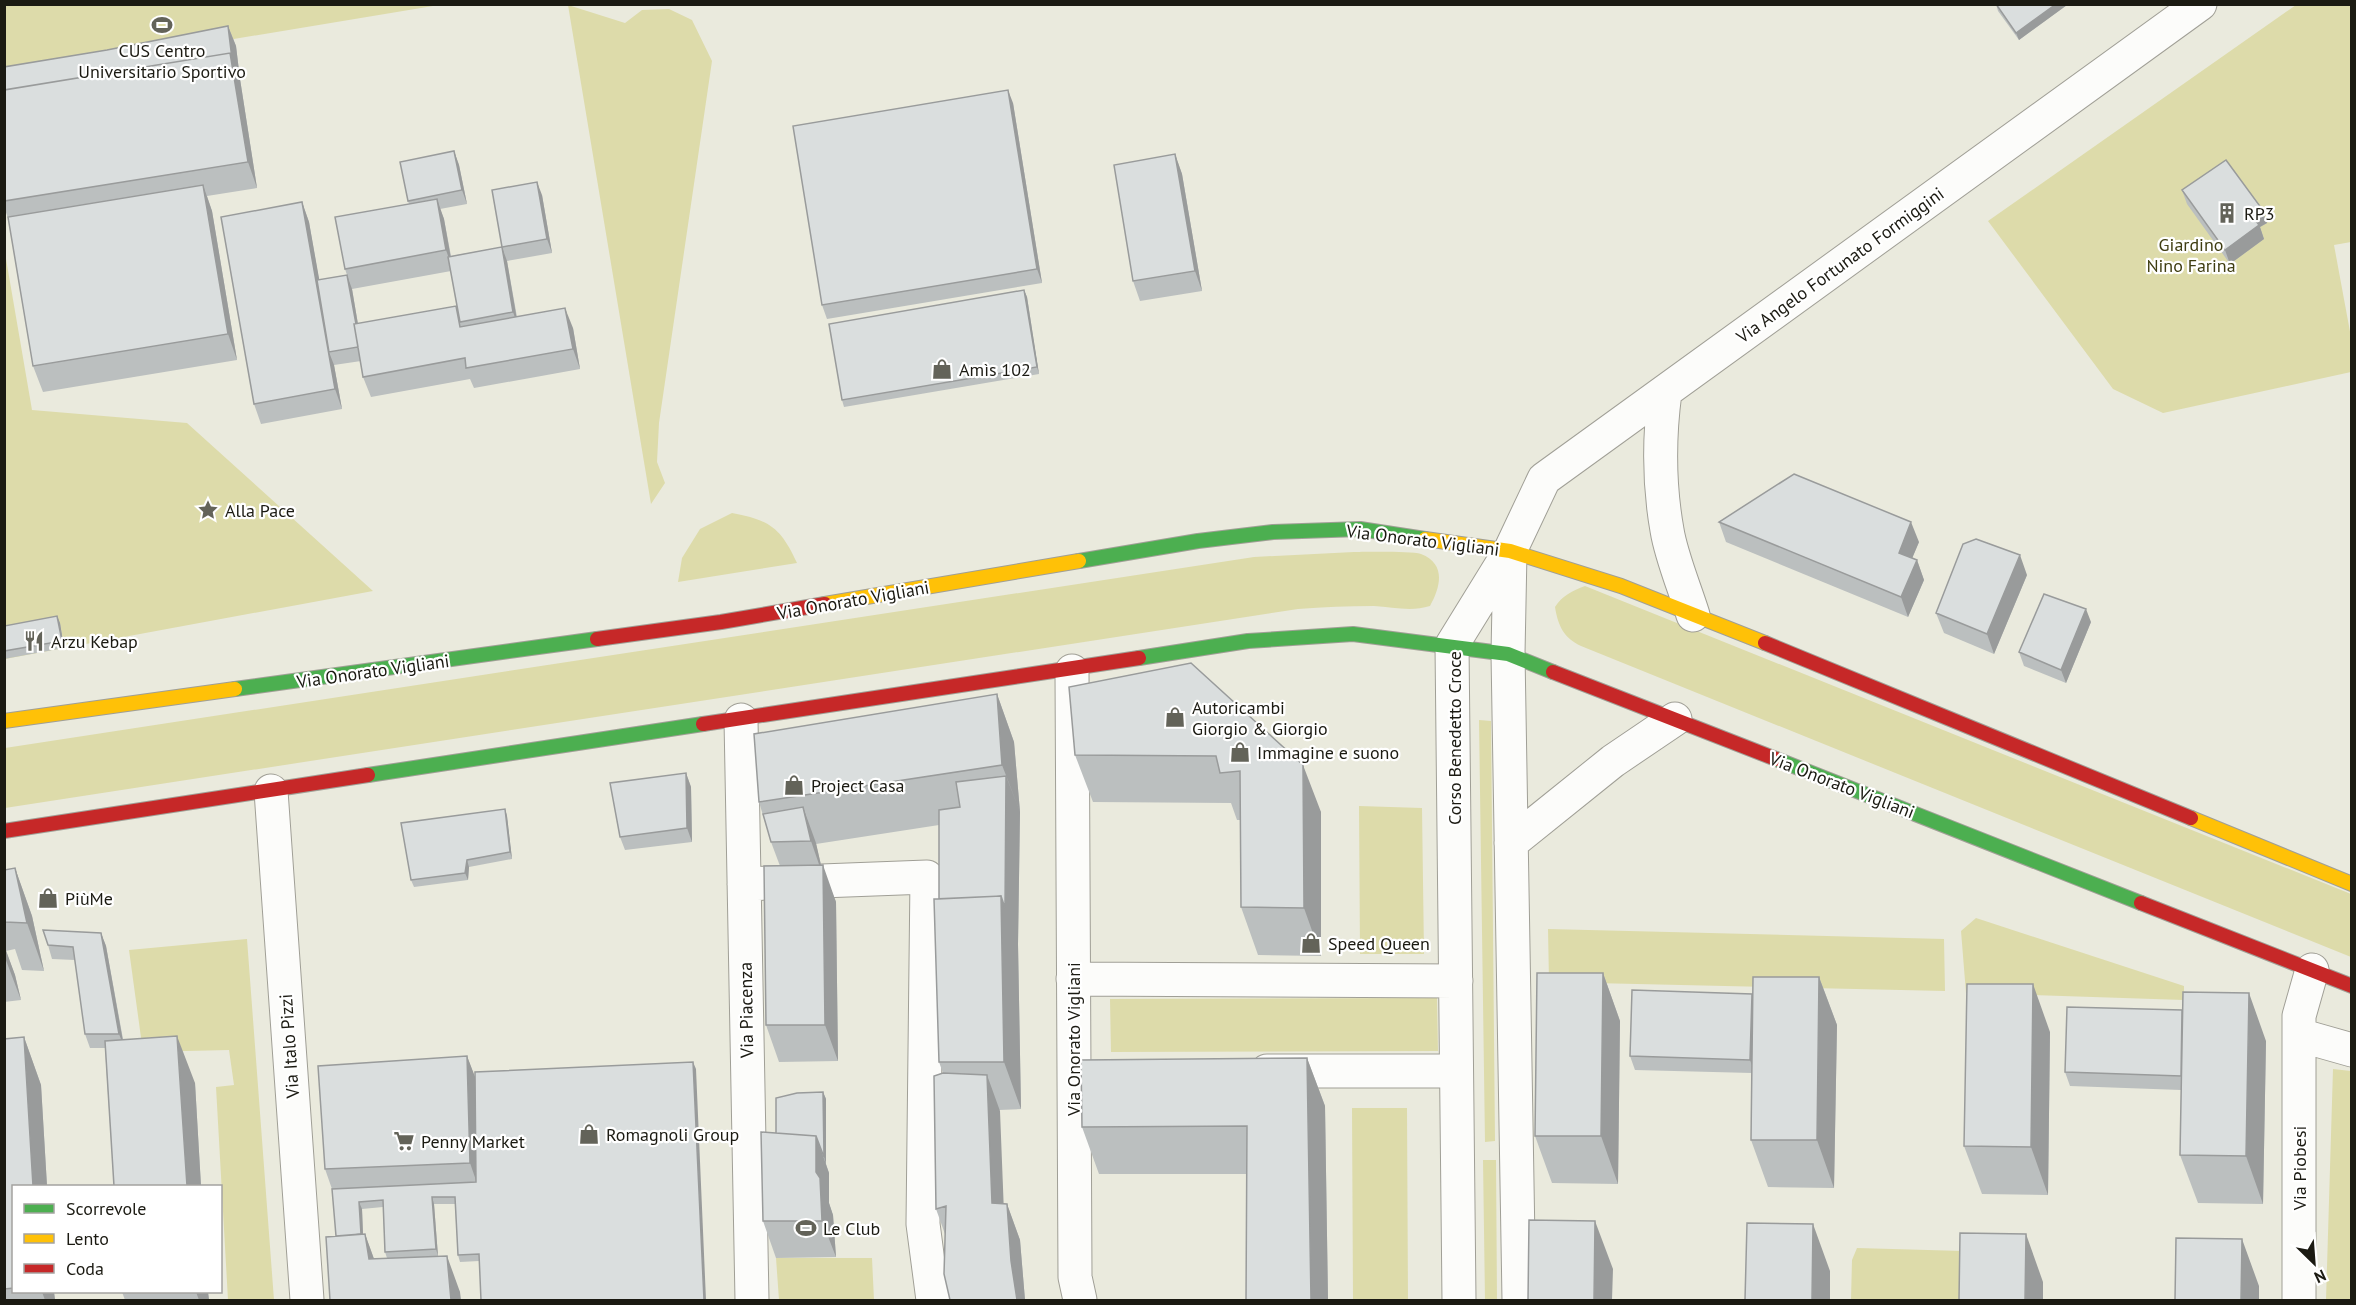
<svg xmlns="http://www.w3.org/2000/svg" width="2356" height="1305" viewBox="0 0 2356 1305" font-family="'PT Sans',sans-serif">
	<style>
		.green { fill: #dddbaa }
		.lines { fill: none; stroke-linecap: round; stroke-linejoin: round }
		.street-casing { stroke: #a09f96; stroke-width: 35 }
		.fast-casing { stroke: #a09f96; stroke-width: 16 }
		.slow-casing { stroke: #a09f96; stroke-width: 16 }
		.jam-casing { stroke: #a09f96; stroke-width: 16 }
		.street { stroke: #fcfcfa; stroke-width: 33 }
		.fast { stroke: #4caf50; stroke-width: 14 }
		.slow { stroke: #ffc107; stroke-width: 14 }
		.jam { stroke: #c62828; stroke-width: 14 }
		.wall { fill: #bbbfbf; fill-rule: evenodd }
		.shaded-wall { fill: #999b9b }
		.building { fill: #dadede; stroke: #999b9b; stroke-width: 1.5 }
		.labels { text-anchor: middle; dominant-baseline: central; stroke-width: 4.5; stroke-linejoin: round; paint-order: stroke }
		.poi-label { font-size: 18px; fill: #1b1a12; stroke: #fff; text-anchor: start }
		.park-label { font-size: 18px; fill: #3f3d11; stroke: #fff }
		.street-label { font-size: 18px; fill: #1b1a12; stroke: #fff }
	</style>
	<rect width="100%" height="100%" fill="#eaeadd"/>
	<path class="green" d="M4,5H439L198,45L5,75Z
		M568,5L625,23L642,10L669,9L692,20L712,61L659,423L657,462L665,483L651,504Z
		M2296,5H2351V242L2334,245L2351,337V372L2163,413L2113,389L1988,221Z
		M5,253L32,410L187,423L373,591L5,659Z
		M732,513C770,520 781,528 797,563L678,582L682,558L700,529Z
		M1354,552C1368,552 1411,551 1421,554C1447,564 1440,588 1430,606C1411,612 1393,607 1374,606C1348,606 1323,607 1298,609L5,808V748L1254,557Z
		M1585,586L2351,894V957L1581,646C1564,638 1558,626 1555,607C1563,595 1572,591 1585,586Z
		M1479,720L1491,721L1495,1141L1485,1142Z
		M1359,806L1422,808L1424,954H1360Z
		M1976,918L2184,986V1000L1966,993L1961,931Z
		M1548,929L1944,939L1945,991L1549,982Z
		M247,939L274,1300H228L216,1087L234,1085L229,1050L143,1052L129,950Z
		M1437,998L1438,1051L1111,1052L1110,999Z
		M2333,1069L2351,1071V1300H2326Z
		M1352,1108H1407L1408,1300H1353Z
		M1483,1160H1496L1497,1300H1485Z
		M1857,1248L1963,1251L1965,1300H1851L1852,1260Z
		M776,1258H872L874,1300H779Z"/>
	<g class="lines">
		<g class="street-casing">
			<path id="street" d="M1665,392C1659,437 1659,485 1667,530C1671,556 1685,589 1693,615
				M1510,552L1508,654L1519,1300
				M1072,671L1075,1277L1080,1300
				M741,720L752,1300
				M271,791L307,1300
				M1511,843L1613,761L1675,719
				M744,884L927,877L923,1224L933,1300
				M1073,979L1456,981
				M2299,1035L2352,1050
				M1267,1071H1456
				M1459,1300L1452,645L1510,551L1544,479L2200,4
				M2299,1300V1016L2312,970"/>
		</g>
		<g class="fast-casing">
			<path id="fast" d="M1079,561L1198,541L1273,532L1360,529L1425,539
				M1139,658L1248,641L1353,634L1508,654L1553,672
				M235,689L597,639
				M1776,759L2141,903
				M368,775L703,724"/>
		</g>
		<g class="slow-casing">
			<path id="slow" d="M1425,539L1510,551L1621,586L1765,643
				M825,604L1079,561
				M4,721L235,689
				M2191,818L2352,884"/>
		</g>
		<g class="jam-casing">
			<path id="jam" d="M597,639L721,622L825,604
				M1765,643L2191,818
				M1553,672L1776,759
				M703,724L1139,658
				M4,831L368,775
				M2141,903L2352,986"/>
		</g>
		<use href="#street" class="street"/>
		<use href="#fast" class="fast"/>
		<use href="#slow" class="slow"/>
		<use href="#jam" class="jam"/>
	</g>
	<path class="wall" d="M1996,4H2067V5L2019,40L1998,11Z
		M228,26L236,46L240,79L257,188L207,196L212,211L237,360L43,392L33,366L8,218L4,207V67L107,50Z
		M1013,103L1042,283L827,319L822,305Z
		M454,151L459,165L467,204L440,209L444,219L451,256L502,247L542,195L552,253L507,261L517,317L573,328L580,369L474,388L470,379L371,397L363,377L361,361L334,365L342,409L261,424L254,404L302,202L309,222L319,280L347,275L345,269L409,204L408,201ZM451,271L458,313L358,324L352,289Z
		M1175,154L1182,174L1202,291L1140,301L1133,281Z
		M2182,190L2267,223L2260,227L2264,239L2230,264L2187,204Z
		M1024,290L1027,297L1039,374L844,407L842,400Z
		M1719,522L1919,542L1912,558L1917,560L1924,580L1908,617L1726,542Z
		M2027,575L1994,654L1944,633L1936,613Z
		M57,616L60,623L64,648L4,659V626Z
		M2091,622L2066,683L2024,666L2019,652Z
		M1191,663L1321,812V956L1258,955L1241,907L1240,820H1237L1231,803L1093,802L1075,755Z
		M997,694L1014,742L1020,812L1018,944L1021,1109L999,1110L1003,1204H1007L1020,1240L1025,1300L945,1234L936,1209L943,1073L939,1062V825L816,844L821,865L836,902L838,1061L779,1062L766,1025L780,866L771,842L759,802Z
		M686,773L691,787L692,842L625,850L620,837Z
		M505,809L507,816L512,859L469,867L468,880L414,887L411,880Z
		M15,868L32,916L44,971L22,970L15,949L6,951L15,975L21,1000L4,1002V870Z
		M101,933L106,946L123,1039L195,1083L201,1186H114L105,1048H90L85,1034L75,960L52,959L48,945Z
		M1603,973L1620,1021L1618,1184L1552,1183L1535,1136Z
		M1819,977L1837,1025L1834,1188L1768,1187L1751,1140L1752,1073L1635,1070L1630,1056L1752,994L1753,997Z
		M2050,1032L2048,1195L1982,1194L1964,1146Z
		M24,1037L41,1085L47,1186H14V1292H54L55,1300H4V1039Z
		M2266,1041L2263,1204L2198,1203L2180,1155L2181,1090L2070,1086L2065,1072Z
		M467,1056L475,1078L696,1069L479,1261L460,1262L458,1255L455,1204H434L438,1256L460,1292L330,1300L336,1236L332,1189L325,1169ZM383,1207L385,1252L387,1258L374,1259L365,1234H363L362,1209Z
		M1307,1058L1325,1106L1328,1300H1246V1174H1099L1082,1127Z
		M823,1092L826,1099V1164L829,1173V1203L833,1215L836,1257L776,1258L763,1221L776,1133Z
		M122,1292H208L209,1300H125Z"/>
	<path class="shaded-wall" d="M2056,4L2067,5L2019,40L2016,33Z
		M228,26L236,46L240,79L257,188L248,162L230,53Z
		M1008,90L1013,103L1042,283L1037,269Z
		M454,151L459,165L467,204L462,190Z
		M1175,154L1182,174L1202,291L1195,271Z
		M537,182L542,195L552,253L547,239Z
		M203,185L212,211L237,360L228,334Z
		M437,199L444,219L453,270L446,250Z
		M302,202L309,222L332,351L329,352L334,365L342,409L335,389Z
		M2262,209L2267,223L2260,227L2264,239L2230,264L2225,250L2252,216Z
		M502,247L507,261L518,326L513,312Z
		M347,275L352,289L364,360L360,346Z
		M1024,290L1027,297L1039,374L1037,367Z
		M565,308L573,328L580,369L573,349Z
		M1911,522L1919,542L1906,573L1899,553Z
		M2020,555L2027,575L1994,654L1987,634Z
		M1917,560L1924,580L1908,617L1901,597Z
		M2086,609L2091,622L2066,683L2061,670Z
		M57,616L60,623L64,648L62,641Z
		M997,694L1014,742L1020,812L1002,765Z
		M1303,765L1321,812V956L1304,908Z
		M686,773L691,787L692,842L687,828Z
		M1006,776L1020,812L1018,944L1021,1109L1004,1062L1001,896Z
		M803,807L816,843L823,874V865L836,902L838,1061L825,1025L823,876L811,841Z
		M505,809L507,816L512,859L510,852Z
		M467,860L469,867L468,880L465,873Z
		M15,868L32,916L44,971L27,923Z
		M101,933L106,946L124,1047L119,1034Z
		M4,945L15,975L21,1000L4,955Z
		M1603,973L1620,1021L1618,1184L1601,1136Z
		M1819,977L1837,1025L1834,1188L1817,1140Z
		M2033,984L2050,1032L2048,1195L2031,1147Z
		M2249,993L2266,1041L2263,1204L2246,1156Z
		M1752,994L1757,1008L1755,1074L1750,1060Z
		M177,1036L195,1083L201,1186H187Z
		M24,1037L41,1085L47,1186H33Z
		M467,1056L477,1082L479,1189L470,1163Z
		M1307,1058L1325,1106L1328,1300H1311Z
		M693,1062L696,1069L706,1300H704Z
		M987,1075L1000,1111L1005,1239L992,1203Z
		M823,1092L826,1099V1164L824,1157Z
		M816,1136L829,1173V1203L833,1215L836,1257L822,1221L816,1172Z
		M432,1197L434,1204L438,1256L436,1249Z
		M359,1202L362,1209L364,1260L362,1253Z
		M1007,1204L1020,1240L1025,1300H1017L1011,1261Z
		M1595,1221L1613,1269L1612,1300H1594Z
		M1813,1224L1830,1271V1300H1812Z
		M365,1234L378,1270L369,1259Z
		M2026,1234L2043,1282V1300H2025Z
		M2242,1239L2259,1286V1300H2241Z
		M447,1256L460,1292L461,1300H451Z
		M42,1292H54L55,1300H45Z
		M196,1292H208L209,1300H199Z"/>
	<path class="building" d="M1996,4H2056L2016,33Z
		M228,26L232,59L230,53L4,90V67L107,50Z
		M230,53L248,162L4,201V90Z
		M1008,90L1037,269L822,305L793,126Z
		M454,151L462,190L408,201L400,162Z
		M1175,154L1195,271L1133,281L1114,165Z
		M2226,160L2262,209L2252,216L2259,225L2225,250L2182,190Z
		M537,182L547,239L502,247L513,312L460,322L448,257L502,247L492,190Z
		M203,185L228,334L33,366L8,217Z
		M437,199L446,250L345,269L335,217Z
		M302,202L335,389L254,404L221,217Z
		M347,275L356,324H354L358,347L329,352L317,280Z
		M1024,290L1037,367L842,400L829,324Z
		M456,306L460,327L565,308L573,349L466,368L465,358L363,377L354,324Z
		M1794,474L1911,522L1899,553L1917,560L1901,597L1719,522Z
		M1976,539L2020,555L1987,634L1936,613L1963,544Z
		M2044,594L2086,609L2061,670L2019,652Z
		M57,616L62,641L4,651V626Z
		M1191,663L1303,765L1304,908L1241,907L1240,771L1220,773L1216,756L1075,755L1069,687Z
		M997,694L1002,765L759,802L754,734Z
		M686,773L687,828L620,837L610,783Z
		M1006,776L1005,908L1001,896L939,899V810L960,807L956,782Z
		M803,807L811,841L771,842L763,814Z
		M505,809L510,852L467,860L465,873L411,880L401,823Z
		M823,865L825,1025H766L764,866Z
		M15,868L27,923L5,922L4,870Z
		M1001,896L1004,1062H939L934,899Z
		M43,930L101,933L119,1034H85L73,947L48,945Z
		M1537,973H1603L1601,1136H1535Z
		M1753,977H1819L1817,1140H1751Z
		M1967,984H2033L2031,1147L1964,1146Z
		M1632,990L1752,994L1750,1060L1630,1056Z
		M2183,992L2249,993L2246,1156L2180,1155Z
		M2067,1007L2182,1010L2181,1076L2065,1072Z
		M177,1036L187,1186H114L105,1041Z
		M24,1037L33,1186H14V1288L4,1289V1039Z
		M467,1056L470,1163L325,1169L318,1066Z
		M1307,1058L1311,1300H1246L1247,1126L1082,1127L1081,1060Z
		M693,1062L704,1300H481L479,1254L458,1255L455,1197H432L436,1249L385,1252L383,1200L359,1202L361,1234L336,1236L332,1189L476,1182L475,1072Z
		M943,1073L987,1075L992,1203L1007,1204L1011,1261L1017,1300H950L944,1274L946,1206L936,1209L934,1076Z
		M823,1092L824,1157L816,1136L776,1133V1098L797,1093Z
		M761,1132L816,1136V1172L820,1178L822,1221H763Z
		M1529,1220L1595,1221L1594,1300H1528Z
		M1747,1223L1813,1224L1812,1300H1745Z
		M1960,1233L2026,1234L2025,1300H1959Z
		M365,1234L369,1259L447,1256L451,1300H330L326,1237Z
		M2176,1238L2242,1239L2241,1300H2175Z"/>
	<defs>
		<g id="stadium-bare" transform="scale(1.62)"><path d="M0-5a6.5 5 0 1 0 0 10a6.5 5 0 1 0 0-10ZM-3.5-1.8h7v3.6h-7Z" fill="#636359" stroke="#fff" stroke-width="2.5" paint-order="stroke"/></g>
		<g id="building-bare" transform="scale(1.62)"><path d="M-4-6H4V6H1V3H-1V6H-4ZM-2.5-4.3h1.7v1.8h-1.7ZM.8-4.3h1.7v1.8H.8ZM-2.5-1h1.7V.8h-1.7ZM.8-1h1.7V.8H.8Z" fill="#636359" stroke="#fff" stroke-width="2.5" paint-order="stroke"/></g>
		<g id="shop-bare" transform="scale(1.62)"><path d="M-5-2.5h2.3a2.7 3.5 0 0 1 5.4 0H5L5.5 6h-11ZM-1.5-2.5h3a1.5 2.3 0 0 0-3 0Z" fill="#636359" stroke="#fff" stroke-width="2.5" paint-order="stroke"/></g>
		<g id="sight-bare" transform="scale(1.62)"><path d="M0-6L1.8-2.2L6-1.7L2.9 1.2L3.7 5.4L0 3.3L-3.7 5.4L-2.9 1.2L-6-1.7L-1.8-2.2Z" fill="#636359" stroke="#fff" stroke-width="2.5" paint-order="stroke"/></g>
		<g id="restaurant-bare" transform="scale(1.62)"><path d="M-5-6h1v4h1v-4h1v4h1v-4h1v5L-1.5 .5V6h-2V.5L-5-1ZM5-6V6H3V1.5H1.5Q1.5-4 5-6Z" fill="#636359" stroke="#fff" stroke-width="2.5" paint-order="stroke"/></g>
		<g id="supermarket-bare" transform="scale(1.62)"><path d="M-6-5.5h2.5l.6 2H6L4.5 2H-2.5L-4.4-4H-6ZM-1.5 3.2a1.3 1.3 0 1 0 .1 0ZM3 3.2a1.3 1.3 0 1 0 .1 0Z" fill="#636359" stroke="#fff" stroke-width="2.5" paint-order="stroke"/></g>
	</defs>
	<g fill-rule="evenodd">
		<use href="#stadium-bare" x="162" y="25"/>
		<use href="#building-bare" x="2227" y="213"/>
		<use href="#shop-bare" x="942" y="369"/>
		<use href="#sight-bare" x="208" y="510"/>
		<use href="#restaurant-bare" x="34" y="641"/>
		<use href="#shop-bare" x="1175" y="717"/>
		<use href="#shop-bare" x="1240" y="752"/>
		<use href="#shop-bare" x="794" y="785"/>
		<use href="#shop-bare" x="48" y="898"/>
		<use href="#shop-bare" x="1311" y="943"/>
		<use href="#shop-bare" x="589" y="1134"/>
		<use href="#supermarket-bare" x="404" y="1141"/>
		<use href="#stadium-bare" x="806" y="1228"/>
	</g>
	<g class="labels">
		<g class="poi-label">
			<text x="162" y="50" text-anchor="middle">CUS Centro<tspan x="162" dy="21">Universitario Sportivo</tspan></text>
			<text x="2244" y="213">RP3</text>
			<text x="959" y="369">Amìs 102</text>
			<text x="225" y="510">Alla Pace</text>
			<text x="51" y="641">Arzu Kebap</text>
			<text x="1192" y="707">Autoricambi<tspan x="1192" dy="21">Giorgio &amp; Giorgio</tspan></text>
			<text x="1257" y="752">Immagine e suono</text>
			<text x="811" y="785">Project Casa</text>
			<text x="65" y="898">PiùMe</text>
			<text x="1328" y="943">Speed Queen</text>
			<text x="606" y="1134">Romagnoli Group</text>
			<text x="421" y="1141">Penny Market</text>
			<text x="823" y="1228">Le Club</text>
		</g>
		<g class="park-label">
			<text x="2191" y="244">Giardino<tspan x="2191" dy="21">Nino Farina</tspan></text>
		</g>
		<g class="street-label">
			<text transform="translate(1840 265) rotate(-36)">Via Angelo Fortunato Formiggini</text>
			<text transform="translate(1423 540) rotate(7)">Via Onorato Vigliani</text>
			<text transform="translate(853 600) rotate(-10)">Via Onorato Vigliani</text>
			<text transform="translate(373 671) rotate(-8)">Via Onorato Vigliani</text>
			<text transform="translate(1454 738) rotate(-90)">Corso Benedetto Croce</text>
			<text transform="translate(1842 785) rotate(21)">Via Onorato Vigliani</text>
			<text transform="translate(746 1010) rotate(-91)">Via Piacenza</text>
			<text transform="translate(1073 1039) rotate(-90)">Via Onorato Vigliani</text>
			<text transform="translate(289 1046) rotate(-94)">Via Italo Pizzi</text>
			<text transform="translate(2299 1168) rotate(-90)">Via Piobesi</text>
		</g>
	</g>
	<rect width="2356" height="1305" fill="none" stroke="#1b1a12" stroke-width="12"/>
	<rect x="12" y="1185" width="210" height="108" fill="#ffffff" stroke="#a4a3a0" stroke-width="1.5"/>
	<rect x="24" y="1204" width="30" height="9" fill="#4caf50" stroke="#a4a3a0" stroke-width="1.5"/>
	<text x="66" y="1215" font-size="18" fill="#1b1a12">Scorrevole</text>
	<rect x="24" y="1234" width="30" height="9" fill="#ffc107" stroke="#a4a3a0" stroke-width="1.5"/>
	<text x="66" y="1245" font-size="18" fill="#1b1a12">Lento</text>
	<rect x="24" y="1264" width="30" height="9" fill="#c62828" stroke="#a4a3a0" stroke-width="1.5"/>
	<text x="66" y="1275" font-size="18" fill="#1b1a12">Coda</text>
	<g transform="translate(2314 1263) rotate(155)" stroke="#ffffff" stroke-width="4.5" paint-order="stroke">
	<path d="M0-4.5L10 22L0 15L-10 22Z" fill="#1b1a12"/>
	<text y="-9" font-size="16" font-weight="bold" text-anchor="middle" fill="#1b1a12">N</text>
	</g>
</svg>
